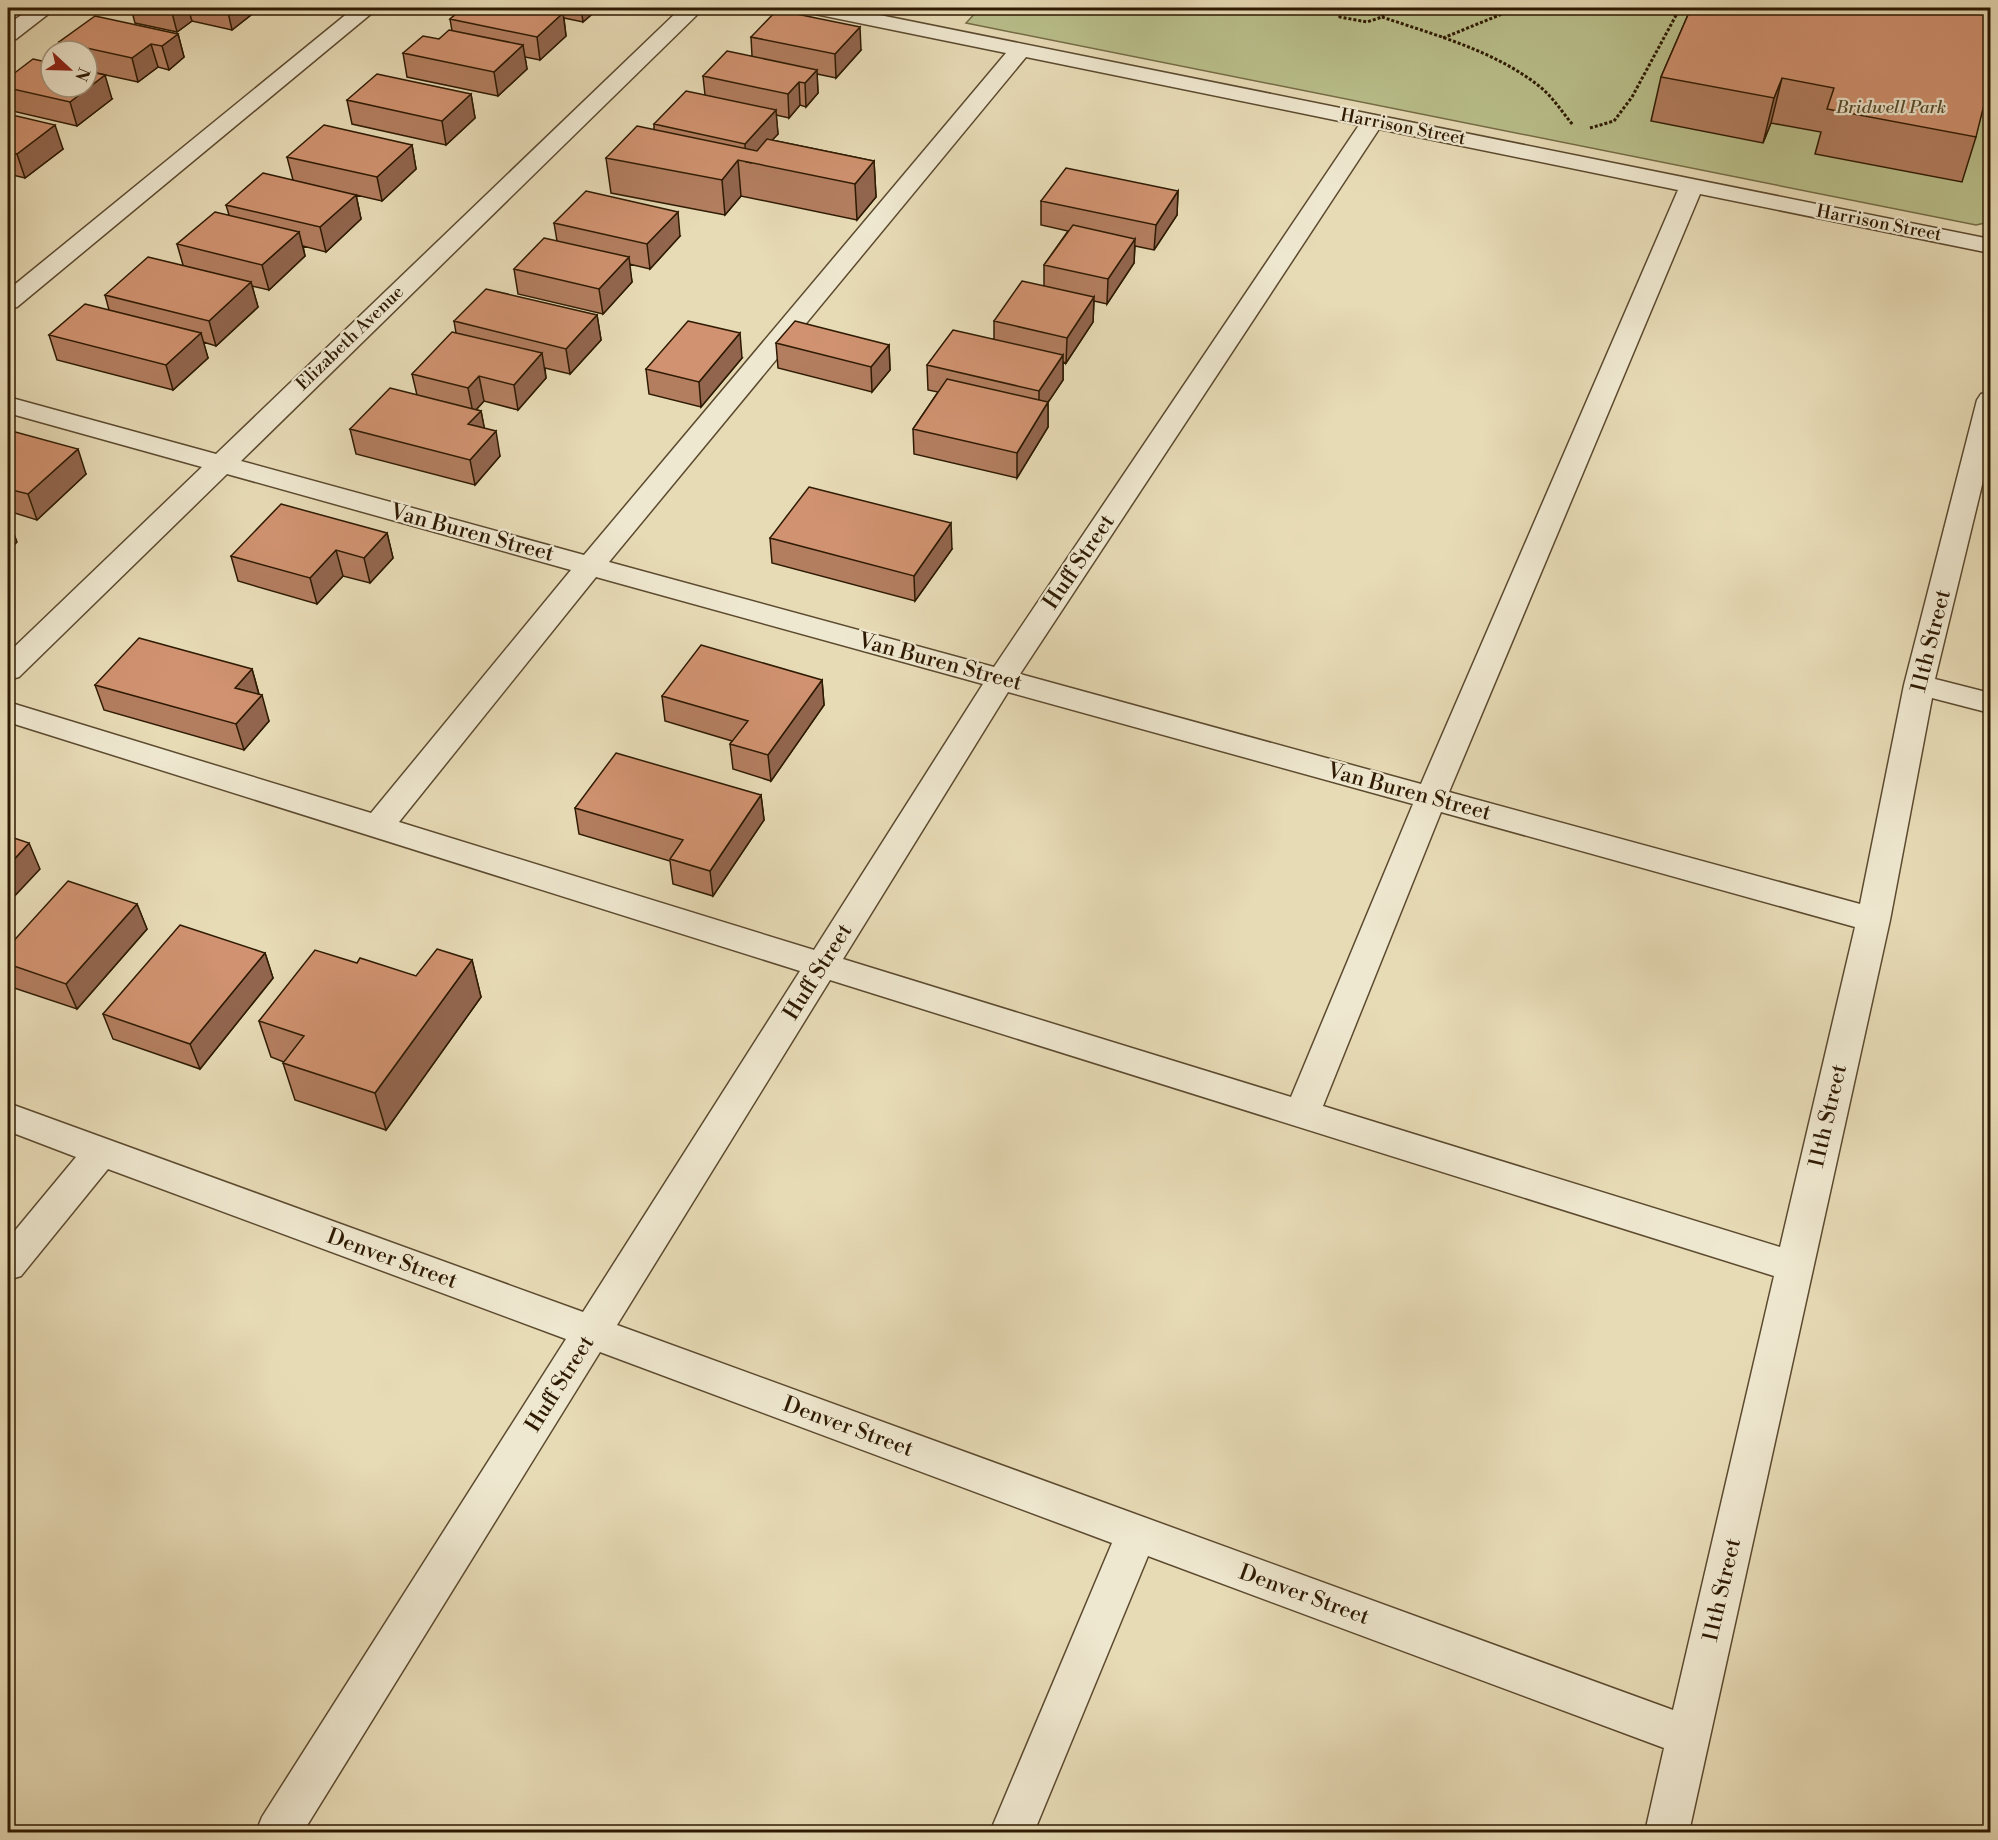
<svg xmlns="http://www.w3.org/2000/svg" width="1998" height="1840" viewBox="0 0 1998 1840" font-family="'Libre Bodoni',serif">
	<style>
		.green { fill: #b9bf8b; stroke: #746c46; stroke-width: 1.5 }
		.lines { fill: none; stroke-linecap: round; stroke-linejoin: round }
		.minor-casing { stroke: #5c4a2f; stroke-width: 3 }
		.path { stroke: #2e1a02; stroke-width: 3; stroke-dasharray: 3 2; stroke-linecap: butt }
		.minor { fill: #efe8d0; fill-rule: evenodd }
		.wall { fill: #b37e60; stroke: #2e1a02; stroke-width: 1.5 }
		.shaded-wall { fill: #92664e; stroke: #2e1a02; stroke-width: 1.5 }
		.building { fill: #d09270; stroke: #2e1a02; stroke-width: 1.5 }
		.labels { text-anchor: middle; dominant-baseline: central; stroke-width: 4.5; stroke-linejoin: round; paint-order: stroke }
		.far-park-label { font-size: 18px; font-style: italic; fill: #584c2b; stroke: #efe8d0 }
		.far-street-label { font-size: 18px; fill: #2e1a02; stroke: #efe8d0 }
		.street-label { font-size: 22px; fill: #2e1a02; stroke: #efe8d0 }
	</style>
	<rect width="100%" height="100%" fill="#e7dbb6"/>
	<filter id="stains"><feTurbulence type="fractalNoise" baseFrequency=".00333" numOctaves="4"/><feColorMatrix values="0 0 0 0 .2 0 0 0 0 .09 0 0 0 0 .02 0 0 0 .5 -.17"/></filter>
	<radialGradient id="worn" r=".72"><stop offset=".6" stop-color="#630" stop-opacity="0"/><stop offset="1" stop-color="#630" stop-opacity=".3"/></radialGradient>
	<path class="green" d="M980,8H1990V222L1976,225L966,23Z"/>
	<g class="lines">
		<g class="minor-casing">
			<path id="minor" d="M32,8H56L16,39L8,40V24Z
				M354,8H378L17,307L8,309V290Z
				M681,8H704L241,461L584,555L1006,53L815,14L807,13L805,8H845L1990,239V253L1700,194L1449,792L1860,904L1904,685L1977,400L1981,394L1990,392V452L1935,679L1990,693V713L1932,698L1890,920L1689,1832H1645L1664,1748L1148,1556L1034,1832H990L1112,1543L600,1352L303,1832H256L262,1817L566,1339L108,1169L21,1276L8,1280V1239L76,1157L8,1131V1103L583,1312L800,971L8,722V702L371,813L571,570L227,474L19,677L8,680V653L202,467L8,413V397L216,454ZM1026,57L1359,125L994,667L609,562ZM1379,129L1678,190L1421,784L1020,674ZM596,577L983,684L814,950L399,822ZM1008,692L1413,804L1291,1097L843,959ZM1441,812L1855,927L1780,1247L1323,1106ZM830,980L1774,1276L1673,1710L617,1325Z"/>
		</g>
		<path class="path" d="M1333,8L1340,17L1367,22L1382,17L1386,8
			M1575,8L1618,11L1636,8
			M1382,17C1435,35 1495,51 1539,86C1553,97 1562,112 1573,125
			M1443,38L1517,8
			M1590,128L1614,121L1632,97L1680,8"/>
		<use href="#minor" class="minor"/>
	</g>
	<path class="wall" d="M131,8H255L256,11L232,30L192,21L177,32L135,23Z
		M463,8H599L583,22L564,18L566,36L540,60L525,57L527,69L498,96L407,77L403,53L439,39L452,31L450,19Z
		M1691,8L1976,137L1962,182L1815,154L1821,132L1771,123L1763,143L1651,121L1661,77Z
		M178,34L184,57L169,70L158,67L138,82L87,71V51H61L59,42Z
		M751,37L861,50L836,78L817,74L818,93L806,107L800,105L789,118L776,115L778,134L772,140L874,161L876,197L857,220L741,196L725,215L611,193L606,158L654,130V124L705,95L703,76L752,56Z
		M8,78L112,99L77,126L8,110Z
		M471,94L475,118L446,145L352,124L347,100Z
		M8,114L63,149L25,178L8,174Z
		M412,145L416,169L382,201L356,195L361,219L326,252L303,246L305,256L269,290L252,286L258,307L216,346L203,342L208,358L173,390L57,360L49,335L109,310L105,295L183,265L177,244L229,215L226,205L293,180L287,157Z
		M1178,191L1177,215L1154,250L1135,246L1134,263L1107,304L1094,301L1093,322L1066,363L1063,362V380L1048,402V427L1017,478L914,454L913,429L938,392L928,390L927,365L994,339V321L1044,286V265L1068,231L1041,225V201Z
		M554,223L680,236L650,269L629,264L632,282L603,314L518,294L514,269L557,241Z
		M597,315L601,340L570,374L545,368L546,378L518,410L484,401L476,410L481,411L484,428L500,456L475,485L356,454L350,429L417,395L412,374L456,333L454,321Z
		M776,343L889,345L890,370L872,392L778,368Z
		M742,358L701,407L649,394L646,369Z
		M8,430L86,474L37,520L8,511Z
		M387,533L393,558L370,583L343,576L317,604L238,581L231,556Z
		M770,538L952,549L915,601L772,563Z
		M252,669L259,694L269,721L244,750L104,710L95,685Z
		M822,680L824,705L771,781L733,769L730,744L732,741L665,721L662,696Z
		M761,795L764,820L713,896L673,884L670,861L579,834L575,808Z
		M137,904L147,929L77,1009L8,986V947Z
		M265,953L273,978L200,1069L113,1039L103,1014Z
		M472,960L481,997L386,1130L295,1100L283,1063L284,1062L271,1057L259,1021L357,963L416,976Z"/>
	<path class="shaded-wall" d="M173,8H188L192,21L177,32L171,9Z
		M227,8H255L256,11L232,30Z
		M581,8H599L583,22Z
		M563,13L566,36L540,60L537,37Z
		M860,27L861,50L836,78L835,54Z
		M178,34L184,57L169,70L162,46Z
		M151,44L158,67L138,82L132,58Z
		M523,45L527,69L498,96L494,72Z
		M817,70L818,93L806,107L805,83Z
		M105,75L112,99L77,126L70,102Z
		M1782,78L1771,123L1763,143L1774,98Z
		M799,82L800,105L789,118L788,94Z
		M471,94L475,118L446,145L442,121Z
		M776,110L778,134L751,163L746,162L745,144Z
		M55,125L63,149L25,178L17,154Z
		M412,145L416,169L382,201L377,177Z
		M738,160L741,196L725,215L722,180Z
		M874,161L876,197L857,220L855,184Z
		M1178,191L1177,215L1154,250L1156,225Z
		M356,195L361,219L326,252L320,227Z
		M678,212L680,236L650,269L647,244Z
		M299,232L305,256L269,290L262,265Z
		M1135,239L1134,263L1107,304L1108,279Z
		M629,257L632,282L603,314L599,289Z
		M251,282L258,307L216,346L209,321Z
		M1094,297L1093,322L1066,363L1067,338Z
		M597,315L601,340L570,374L566,349Z
		M201,333L208,358L173,390L166,365Z
		M740,333L742,358L701,407L699,382Z
		M889,345L890,370L872,392L871,367Z
		M542,353L546,378L518,410L514,385Z
		M1063,355V380L1039,416V391Z
		M479,376L484,401L473,413L468,388Z
		M1048,402V427L1017,478V453Z
		M481,411L486,436L468,424Z
		M496,431L500,456L475,485L470,460Z
		M78,449L86,474L37,520L28,494Z
		M8,517L17,542L8,551Z
		M951,523L952,549L915,601L914,576Z
		M387,533L393,558L370,583L364,558Z
		M336,550L343,576L317,604L310,578Z
		M252,669L259,695L235,688Z
		M822,680L824,705L771,781L768,755Z
		M262,695L269,721L244,750L236,724Z
		M761,795L764,820L713,896L710,871Z
		M29,843L40,869L8,903V866Z
		M137,904L147,929L77,1009L66,984Z
		M265,953L273,978L200,1069L190,1044Z
		M472,960L481,997L386,1130L375,1093Z"/>
	<path class="building" d="M463,8H538L563,13L537,37L450,19Z
		M1691,8H1990V81L1976,137L1827,109L1834,88L1782,78L1774,98L1661,77Z
		M777,10L860,27L835,54L751,37Z
		M95,16L178,34L162,46L151,44L132,58L59,42Z
		M449,30L523,45L494,72L403,53L423,36L439,39Z
		M727,51L817,70L805,83L799,82L788,94L703,76Z
		M33,59L51,63V87H87V71L105,75L70,102L8,88V78Z
		M377,74L471,94L442,121L347,100Z
		M686,91L776,110L745,144L654,124Z
		M8,114L55,125L17,154L8,152Z
		M324,125L412,145L377,177L287,157Z
		M637,126L757,151L767,139L874,161L855,184L738,160L722,180L606,158Z
		M1066,168L1178,191L1156,225L1041,201Z
		M263,173L356,195L320,227L226,205Z
		M586,191L678,212L647,244L554,223Z
		M215,212L299,232L262,265L177,244Z
		M1073,225L1135,239L1108,279L1044,265Z
		M544,238L629,257L599,289L514,269Z
		M148,257L251,282L209,321L105,295Z
		M1022,281L1094,297L1067,338L994,321Z
		M486,289L597,315L566,349L454,321Z
		M85,304L201,333L166,365L49,335Z
		M688,321L740,333L699,382L646,369Z
		M795,321L889,345L871,367L776,343Z
		M953,330L1063,355L1039,391L927,365Z
		M452,332L542,353L514,385L479,376L468,388L412,374Z
		M947,379L1048,402L1017,453L913,429Z
		M390,388L481,411L468,424L496,431L470,460L350,429Z
		M8,430L78,449L28,494L8,489Z
		M809,487L951,523L914,576L770,538Z
		M281,504L387,533L364,558L336,550L310,578L231,556Z
		M139,638L252,669L235,688L262,695L236,724L95,685Z
		M701,645L822,680L768,755L730,744L748,721L662,696Z
		M616,753L761,795L710,871L670,859L683,840L575,808Z
		M8,836L29,843L8,866Z
		M68,881L137,904L66,984L8,964V947Z
		M180,925L265,953L190,1044L103,1014Z
		M437,949L472,960L375,1093L283,1063L304,1036L259,1021L315,950L357,963L360,958L416,976Z"/>
	<g class="labels">
		<g class="far-park-label">
			<text x="1891" y="107">Bridwell Park</text>
		</g>
		<g class="far-street-label">
			<text transform="translate(1403 127) rotate(11)">Harrison Street</text>
			<text transform="translate(1879 223) rotate(11)">Harrison Street</text>
			<text transform="translate(350 338) rotate(-44)">Elizabeth Avenue</text>
		</g>
		<g class="street-label">
			<text transform="translate(472 533) rotate(15)">Van Buren Street</text>
			<text transform="translate(1079 562) rotate(-56)">Huff Street</text>
			<text transform="translate(1931 641) rotate(-76)">11th Street</text>
			<text transform="translate(940 662) rotate(15)">Van Buren Street</text>
			<text transform="translate(1409 792) rotate(15)">Van Buren Street</text>
			<text transform="translate(818 972) rotate(-58)">Huff Street</text>
			<text transform="translate(1828 1116) rotate(-77)">11th Street</text>
			<text transform="translate(392 1259) rotate(20)">Denver Street</text>
			<text transform="translate(560 1384) rotate(-58)">Huff Street</text>
			<text transform="translate(848 1427) rotate(20)">Denver Street</text>
			<text transform="translate(1722 1590) rotate(-77)">11th Street</text>
			<text transform="translate(1304 1595) rotate(20)">Denver Street</text>
		</g>
	</g>
	<rect width="1998" height="1840" fill="none" stroke="#e7dbb6" stroke-width="30"/>
	<rect x="9" y="9" width="1980" height="1822" fill="none" stroke="#2e1a02" stroke-width="3"/>
	<rect x="15" y="15" width="1968" height="1810" fill="none" stroke="#2e1a02" stroke-width="1.5"/>
	<g transform="translate(69 69) rotate(112)"><circle r="28" fill="#efe8d0" stroke="#a2967e" stroke-width="1.5"/>
	<path d="M0-4.5L10 22L0 15L-10 22Z" fill="#8f2418"/>
	<text y="-9" font-size="16" font-weight="bold" text-anchor="middle" fill="#2e1a02">N</text>
	</g>
	<rect width="100%" height="100%" filter="url(#stains)"/>
	<rect width="100%" height="100%" fill="url(#worn)"/>
</svg>
